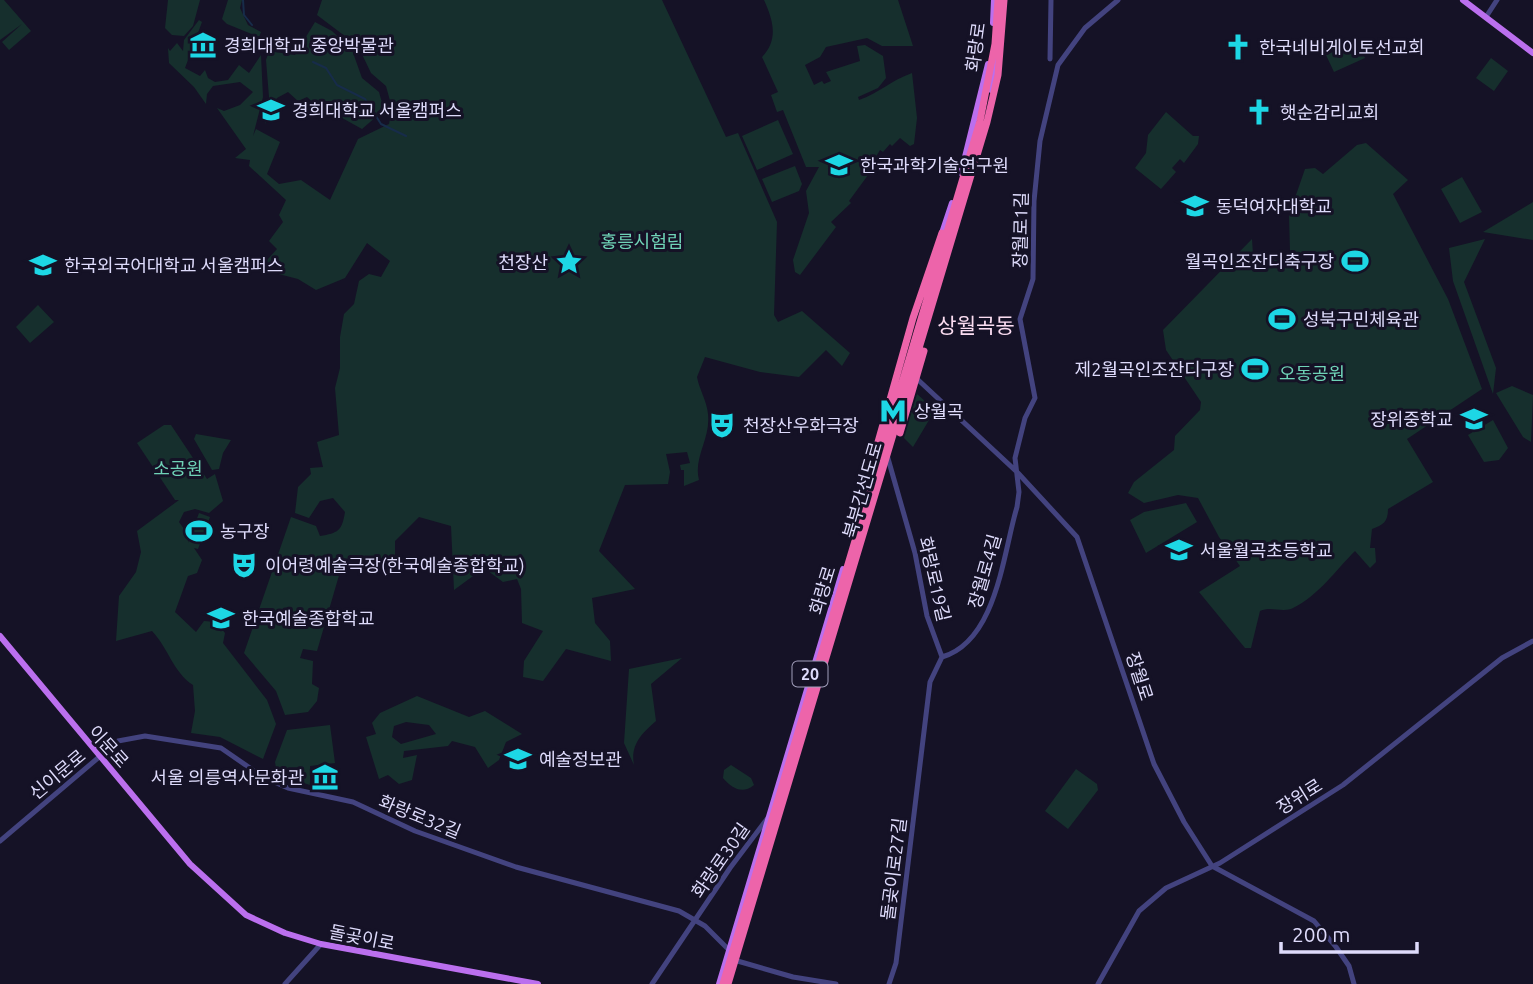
<svg xmlns="http://www.w3.org/2000/svg" width="1533" height="984" viewBox="0 0 1533 984" font-family="Ubuntu,'Noto Sans KR',sans-serif">
	<style>
		.green { fill: #162f2d; fill-rule: evenodd }
		.lines { fill: none; stroke-linecap: round; stroke-linejoin: round }
		.stream { stroke: #172c4a; stroke-width: 2 }
		.minor { stroke: #43437f; stroke-width: 5 }
		.major { stroke: #bb6fee; stroke-width: 6 }
		.highway { stroke: #ed64aa; stroke-width: 7 }
		.labels { text-anchor: middle; dominant-baseline: central; stroke-width: 6; stroke-linejoin: round; paint-order: stroke }
		.shield { fill: #151226; stroke: #a29fbb; stroke-width: 2 }
		.shield-label { font-size: 16px; font-weight: bold; fill: #dedbfb }
		.poi-label { font-size: 18px; fill: #dedbfb; stroke: #151226; text-anchor: start }
		.street-label { font-size: 18px; fill: #dedbfb; stroke: #151226 }
		.park-label { font-size: 18px; fill: #6fd3b7; stroke: #151226 }
		.quarter-label { font-size: 21px; fill: #fbddf1; stroke: #151226 }
	</style>
	<rect width="100%" height="100%" fill="#151226"/>
	<path class="green" d="M0,0H4L31,31L9,50L2,42L22,24L0,40Z
		M168,0H200L193,26L184,36L172,35L165,28Z
		M228,0H242L240,8L248,25L261,32L259,37L227,24L222,19Z
		M322,0H662L726,137L738,133L777,222L774,315L778,322L802,311L850,353L842,366L826,350L799,377L760,372L705,357L697,377C699,389 707,401 708,414C711,438 693,458 699,480L684,486V470H681L680,465L690,463L687,452L666,454L670,472L668,484L625,485L599,551L635,589L592,598L595,623L610,641L611,661L566,649L543,681L523,677L524,661L543,631L522,623L521,589L517,579L503,582L484,568L454,590L451,526L419,517L395,541V558L342,565L317,651L303,649L300,658L313,661L312,684L319,688L317,701L308,712L285,715L276,691L244,653L291,517L316,526L320,536C338,533 342,531 345,512L333,498L320,501L309,518L295,513L298,487L311,474L310,468L323,467L317,442L339,435L335,388L340,368V337L344,314L354,304L359,281L369,274L381,277L390,261L367,243L345,278L316,290L298,279L259,269L277,249L269,241L283,222L279,215L286,200L249,166L250,160L235,158L246,149L217,108L224,111L240,105L253,92L240,82L213,86L207,94L206,104L194,87L169,63L168,48L170,51L177,43L183,51L184,40L199,20L202,22L185,68L200,76L205,70L208,78L215,82L228,80L239,65L249,73L261,55L263,97L253,136L256,129L280,142L267,174L279,184L301,180L330,200L358,139L389,124L392,108L386,86L371,73L358,46L317,15Z
		M764,0H898L913,46H882L867,38L826,47L820,57L805,65L814,85L822,81L824,84L831,81L826,72L860,61L857,46L865,45L883,56L886,78L878,88L858,97L859,100C879,93 890,81 912,73L917,118L914,144L910,146L900,138L892,146L890,144L883,152L880,150L869,168L871,171L849,201L851,203L831,222L836,227L800,275L795,272L793,260L809,213L806,191L819,167H806L783,110L777,112L771,95L778,92L762,57C779,39 773,20 764,0Z
		M315,22L332,31L352,50L362,78L379,92L384,110L362,129L326,109L322,110L307,97L298,101L288,92L277,98L265,124L269,97L266,60L269,51L295,55Z
		M1358,40L1365,58L1334,72L1326,55Z
		M1491,58L1508,71L1494,91L1476,78Z
		M1166,112L1193,136H1199L1198,144L1184,163L1180,159L1172,168L1176,172L1161,189L1135,168L1146,153L1148,135Z
		M778,120L793,154L757,170L742,136Z
		M1366,143L1408,180L1393,194L1448,299L1482,389L1407,439L1433,482L1388,509C1388,522 1383,525 1372,529L1370,548H1375L1376,562L1370,568L1355,551C1335,571 1319,595 1293,608C1283,613 1271,606 1260,611L1251,648H1245L1199,592L1240,566L1219,537L1198,498L1178,495L1144,503L1128,493L1134,482L1174,450L1175,436L1200,410L1201,402L1166,350L1163,330L1252,239L1253,255L1284,262L1290,251L1289,215L1305,169L1315,168L1323,174L1357,145Z
		M795,166L802,184L799,191L772,202L762,179Z
		M1462,177L1482,212L1460,223L1441,189Z
		M1533,202V240L1483,232Z
		M1485,239L1464,282L1496,368L1493,394L1453,281L1449,248Z
		M38,305L54,322L30,343L16,327Z
		M1512,386L1533,395L1531,442L1523,437L1496,393Z
		M917,394L935,410L913,447L904,438Z
		M1493,420L1508,448L1499,460L1484,462L1468,435Z
		M164,425H171L207,479L215,474L223,501L209,513L195,509L184,512L179,522L189,536L188,543L199,513L210,517L198,549L194,548L202,560L197,573L188,576L175,612L196,632L204,621L216,622L225,633L223,643L267,700L276,724L263,759L220,737L191,733L195,711L193,685C173,672 169,649 152,631L116,641L119,596L136,572L141,552L137,531L179,500H175L137,443Z
		M196,434L231,440L223,453L219,469L212,470L194,439Z
		M1186,503L1197,522L1146,553L1130,520L1144,512Z
		M682,658L651,684L656,721C642,733 630,745 634,765L624,743L629,669Z
		M417,696L469,717L485,711L522,734L506,742L499,760L488,768L475,747L452,741L448,746L404,751L403,758L417,755L412,780L399,784L388,775L379,779L366,737L376,734L372,723L380,713ZM406,722L429,725L436,734L401,744L392,737L394,726Z
		M330,725L335,763L310,766V785L277,774L275,762L287,730Z
		M731,765L751,778L754,785C742,795 732,788 723,778L724,770Z
		M1076,769L1097,784L1098,790L1068,829L1045,811Z"/>
	<g class="lines">
		<path class="stream" d="M243,0L244,15L252,25
			M313,62L326,68L337,85L365,99L381,124L406,136"/>
		<path class="minor" d="M1486,17L1497,0
			M1050,59L1051,0
			M915,377L1018,473L1077,537L1154,764L1184,822L1212,866L1314,921L1336,947L1349,966L1354,984
			M887,455L915,553L927,616L942,657L930,682L896,963L889,984
			M942,657C997,641 1003,553 1017,507L1019,492L1015,458L1025,418L1035,398L1020,319L1033,279L1034,201L1040,141L1058,65L1085,28L1118,0
			M0,841L118,741L145,736L221,748L263,777L288,788L353,802L415,831L516,867L679,911L705,926L729,950
			M734,960L793,977L836,984
			M285,984L321,944
			M652,984L730,868L767,819
			M1098,984L1139,911L1166,888L1220,863L1343,785L1502,658L1533,641"/>
		<path class="major" d="M1463,0L1533,53
			M993,23L994,0
			M991,90L996,52
			M961,173L988,64
			M941,236L952,203
			M0,636L190,864L246,915L285,933L321,944L538,984
			M719,984L843,569"/>
		<path class="highway" d="M900,433L924,351
			M869,474L913,318L942,233
			M723,984L980,121L995,44L998,0
			M728,984L987,122L998,75L1004,0"/>
	</g>
	<defs>
		<g id="museum-bare" transform="scale(2.1)"><path d="M0-6L6-3V-2H-6V-3ZM-5-1h2V3h-2ZM-1-1h2V3h-2ZM3-1h2V3H3ZM-6 4H6V6H-6Z" fill="#1dd7e5" stroke="#151226" stroke-width="2.5" paint-order="stroke"/></g>
		<g id="church-bare" transform="scale(2.1)"><path d="M-1.2-6h2.4v3.5h3.3v2.4h-3.3V6h-2.4V-.1h-3.3v-2.4h3.3Z" fill="#1dd7e5" stroke="#151226" stroke-width="2.5" paint-order="stroke"/></g>
		<g id="university-bare" transform="scale(2.1)"><path d="M0-5L7-2L0 1L-7-2ZM-4 1L0 2.5L4 1V4Q0 6-4 4Z" fill="#1dd7e5" stroke="#151226" stroke-width="2.5" paint-order="stroke"/></g>
		<g id="stadium-bare" transform="scale(2.1)"><path d="M0-5a6.5 5 0 1 0 0 10a6.5 5 0 1 0 0-10ZM-3.5-1.8h7v3.6h-7Z" fill="#1dd7e5" stroke="#151226" stroke-width="2.5" paint-order="stroke"/></g>
		<g id="sight-bare" transform="scale(2.1)"><path d="M0-6L1.8-2.2L6-1.7L2.9 1.2L3.7 5.4L0 3.3L-3.7 5.4L-2.9 1.2L-6-1.7L-1.8-2.2Z" fill="#1dd7e5" stroke="#151226" stroke-width="2.5" paint-order="stroke"/></g>
		<g id="metro-bare" transform="scale(2.1)"><path d="M-5.5 5V-5H-3L0 0L3-5H5.5V5H3V-.5L0 4L-3-.5V5Z" fill="#1dd7e5" stroke="#151226" stroke-width="2.5" paint-order="stroke"/></g>
		<g id="school-bare" transform="scale(2.1)"><path d="M0-5L7-2L0 1L-7-2ZM-4 1L0 2.5L4 1V4Q0 6-4 4Z" fill="#1dd7e5" stroke="#151226" stroke-width="2.5" paint-order="stroke"/></g>
		<g id="theatre-bare" transform="scale(2.1)"><path d="M-5-5.5Q0-4 5-5.5V0Q5 5 0 6Q-5 5-5 0ZM-3.3-2.5H-1v1.5H-3.3ZM1-2.5H3.3v1.5H1ZM-2.8 1Q0 5.5 2.8 1Z" fill="#1dd7e5" stroke="#151226" stroke-width="2.5" paint-order="stroke"/></g>
	</defs>
	<g fill-rule="evenodd">
		<use href="#museum-bare" x="203" y="45"/>
		<use href="#church-bare" x="1238" y="47"/>
		<use href="#university-bare" x="271" y="110"/>
		<use href="#church-bare" x="1259" y="112"/>
		<use href="#university-bare" x="839" y="165"/>
		<use href="#university-bare" x="1195" y="206"/>
		<use href="#stadium-bare" x="1355" y="261"/>
		<use href="#sight-bare" x="569" y="262"/>
		<use href="#university-bare" x="43" y="265"/>
		<use href="#stadium-bare" x="1282" y="319"/>
		<use href="#stadium-bare" x="1255" y="369"/>
		<use href="#metro-bare" x="893" y="411"/>
		<use href="#school-bare" x="1474" y="419"/>
		<use href="#theatre-bare" x="722" y="425"/>
		<use href="#stadium-bare" x="199" y="531"/>
		<use href="#school-bare" x="1179" y="550"/>
		<use href="#theatre-bare" x="244" y="565"/>
		<use href="#university-bare" x="221" y="618"/>
		<use href="#university-bare" x="518" y="759"/>
		<use href="#museum-bare" x="325" y="777"/>
	</g>
	<g class="labels">
		<rect class="shield" x="792.5" y="661.5" width="35" height="25" rx="5"/>
		<g class="shield-label">
			<text x="810" y="674">20</text>
		</g>
		<g class="poi-label">
			<text x="224" y="45">경희대학교 중앙박물관</text>
			<text x="1259" y="47">한국네비게이토선교회</text>
			<text x="292" y="110">경희대학교 서울캠퍼스</text>
			<text x="1280" y="112">햇순감리교회</text>
			<text x="860" y="165">한국과학기술연구원</text>
			<text x="1216" y="206">동덕여자대학교</text>
			<text x="1334" y="261" text-anchor="end">월곡인조잔디축구장</text>
			<text x="548" y="262" text-anchor="end">천장산</text>
			<text x="64" y="265">한국외국어대학교 서울캠퍼스</text>
			<text x="1303" y="319">성북구민체육관</text>
			<text x="1234" y="369" text-anchor="end">제2월곡인조잔디구장</text>
			<text x="914" y="411">상월곡</text>
			<text x="1453" y="419" text-anchor="end">장위중학교</text>
			<text x="743" y="425">천장산우화극장</text>
			<text x="220" y="531">농구장</text>
			<text x="1200" y="550">서울월곡초등학교</text>
			<text x="265" y="565">이어령예술극장(한국예술종합학교)</text>
			<text x="242" y="618">한국예술종합학교</text>
			<text x="539" y="759">예술정보관</text>
			<text x="304" y="777" text-anchor="end">서울 의릉역사문화관</text>
		</g>
		<g class="street-label">
			<text transform="translate(975 47) rotate(-82)">화랑로</text>
			<text transform="translate(1020 230) rotate(-89)">장월로1길</text>
			<text transform="translate(862 490) rotate(-74)">북부간선도로</text>
			<text transform="translate(984 571) rotate(-74)">장월로4길</text>
			<text transform="translate(935 579) rotate(77)">화랑로19길</text>
			<text transform="translate(822 590) rotate(-73)">화랑로</text>
			<text transform="translate(1140 676) rotate(72)">장월로</text>
			<text transform="translate(109 746) rotate(48)">이문로</text>
			<text transform="translate(57 774) rotate(-40)">신이문로</text>
			<text transform="translate(1299 796) rotate(-32)">장위로</text>
			<text transform="translate(420 816) rotate(22)">화랑로32길</text>
			<text transform="translate(720 860) rotate(-55)">화랑로30길</text>
			<text transform="translate(893 869) rotate(-83)">돌곶이로27길</text>
			<text transform="translate(362 937) rotate(11)">돌곶이로</text>
		</g>
		<g class="park-label">
			<text x="642" y="241">홍릉시험림</text>
			<text x="1312" y="373">오동공원</text>
			<text x="178" y="468">소공원</text>
		</g>
		<g class="quarter-label">
			<text x="976" y="325">상월곡동</text>
		</g>
	</g>
	<path d="M1281 942v10h136v-10" fill="none" stroke="#dedbfb" stroke-width="3.5"/>
	<text x="1292" y="942" font-size="21" fill="#dedbfb" stroke="#151226" stroke-width="5" paint-order="stroke">200 m</text>
</svg>
